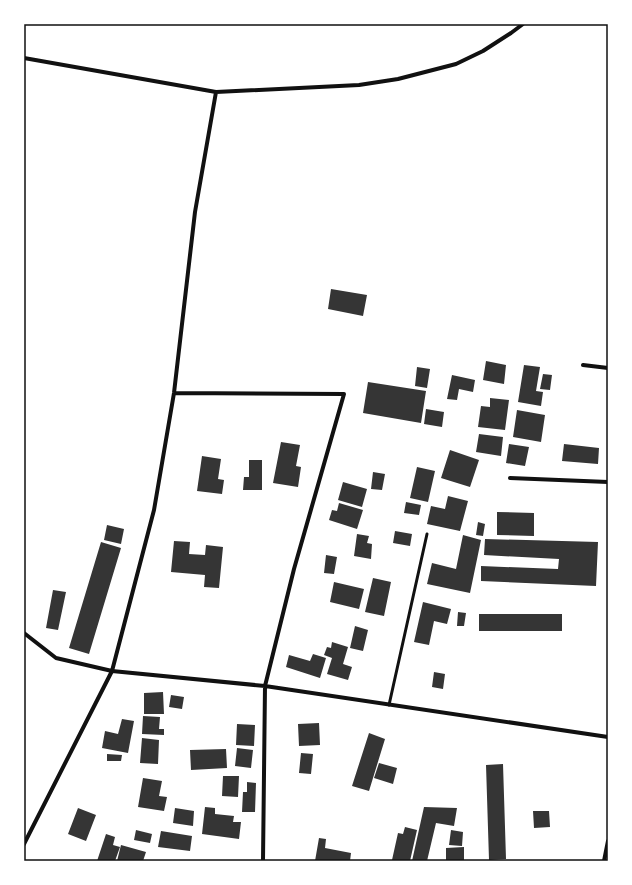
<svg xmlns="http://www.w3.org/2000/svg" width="632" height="885" viewBox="0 0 632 885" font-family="'Libre Baskerville',serif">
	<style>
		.building { fill: #353535 }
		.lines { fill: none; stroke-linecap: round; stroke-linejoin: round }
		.service { stroke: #111; stroke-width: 3 }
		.minor { stroke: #111; stroke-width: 4 }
		.neatline { fill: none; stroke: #111; stroke-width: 1.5 }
	</style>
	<rect width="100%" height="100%" fill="#fff"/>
	<path class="building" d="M331,289L367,295L363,316L328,309Z
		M486,361L506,365L504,384L483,380Z
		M524,365L540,367L536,391L543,392L541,406L518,402Z
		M417,367L430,369L427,388L415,386Z
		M543,374L552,375L550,390L540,389Z
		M452,375L475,380L473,392L459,389L457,400L447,399Z
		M368,382L426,391L421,423L363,413Z
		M490,398L509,400L505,430L478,427L481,406L490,407Z
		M426,409L444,412L442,427L424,424Z
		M517,410L545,415L541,442L513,437Z
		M479,434L503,437L501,456L476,452Z
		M281,442L300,445L296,466L301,467L298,487L273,483Z
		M509,444L529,447L525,466L506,463Z
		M564,444L599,448L598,464L562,461Z
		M450,450L479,460L470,487L441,478Z
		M202,456L221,459L218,479L224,480L222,494L197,491Z
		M249,460H262V490H243L244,477H249Z
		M417,467L435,471L428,502L410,498Z
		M373,472L385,474L382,490L371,489Z
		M343,482L367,489L362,507L338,500Z
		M448,496L468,501L460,531L427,524L431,506L445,509Z
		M406,502L421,505L419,515L404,513Z
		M339,503L363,510L357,529L329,520L332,510L337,511Z
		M497,512L534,513V536L497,535Z
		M478,522L485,524L483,536L476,535Z
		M107,525L124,529L121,544L104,540Z
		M395,531L412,534L410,546L393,543Z
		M357,534L369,536L367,543L372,544L371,559L354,556Z
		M463,535L481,540L470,593L427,584L432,563L456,569Z
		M485,539L598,542L596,586L481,581V566L558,569L559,559L484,555Z
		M174,541L190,542L189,554L205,555L206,545L223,547L219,588L204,587L205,575L171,572Z
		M101,542L121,548L89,654L69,648Z
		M326,555L337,557L334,574L324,573Z
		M373,578L391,582L384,616L365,612Z
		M334,582L364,589L359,609L330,602Z
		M53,590L66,592L58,630L46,628Z
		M423,602L451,609L447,624L434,621L429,645L414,642Z
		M458,612L466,613L464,626H457Z
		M479,614H562V631H479Z
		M355,626L368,630L363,651L350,648Z
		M332,642L348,647L343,664L352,667L348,680L327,674L332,658L324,655L327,647L331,648Z
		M313,654L326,658L320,678L286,667L289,655L310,661Z
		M434,672L445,674L443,689L432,687Z
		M163,692L164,714H144V693Z
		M171,695L184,697L182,709L169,707Z
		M143,716L160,717L159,729H164V735L142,734Z
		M122,719L134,721L128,753L102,748L105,731L118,734Z
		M319,723L320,745L299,746L298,724Z
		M237,724L255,725L254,746L236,745Z
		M369,733L385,739L369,791L352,786Z
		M142,738L159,740L158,764L140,763Z
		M237,748L253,750L251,768L235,766Z
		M226,749L227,768L191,770L190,750Z
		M301,753L313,754L311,774L299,773Z
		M107,754L122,755L121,761H107Z
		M379,763L397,768L393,784L374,778Z
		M503,764L506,859L489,860L486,765Z
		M223,776H239L238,797L222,796Z
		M143,778L162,781L159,796L167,797L164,811L138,807Z
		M247,782L256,783L255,812H242L243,792H247Z
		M205,807L215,808V814L234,816L233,822H241L239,839L202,834Z
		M424,807L457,808L454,826L436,823L427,861H412Z
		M78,808L96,815L86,841L68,834Z
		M175,808L194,811L193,826L173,823Z
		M533,811H549L550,827L534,828Z
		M405,827L417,830L410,861L392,860L398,833L403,834Z
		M136,830L152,834L150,843L134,840Z
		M451,830L463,832L462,846L449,845Z
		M161,831L192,836L190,851L158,847Z
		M106,834L115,837L113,845L120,847L115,861H97Z
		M319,838L326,839L325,848L351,853L350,861H315Z
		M121,845L146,852L143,861H117Z
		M464,847V861H446V848Z"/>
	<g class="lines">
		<path class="service" d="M389,705L427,534"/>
		<path class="minor" d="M24,58L216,92L359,85L398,79L456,64L483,51L511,33L523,24
			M583,365L608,368
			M174,393L344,394L294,569L265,686L263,861
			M510,478L608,482
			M24,633L56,658L112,671L265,686L608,737
			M24,844L112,671L154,510L174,393L195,212L216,92
			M604,861L608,841"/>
	</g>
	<rect width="632" height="885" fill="none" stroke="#ffffff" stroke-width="50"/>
	<rect x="25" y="25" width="582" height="835" class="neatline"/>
</svg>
